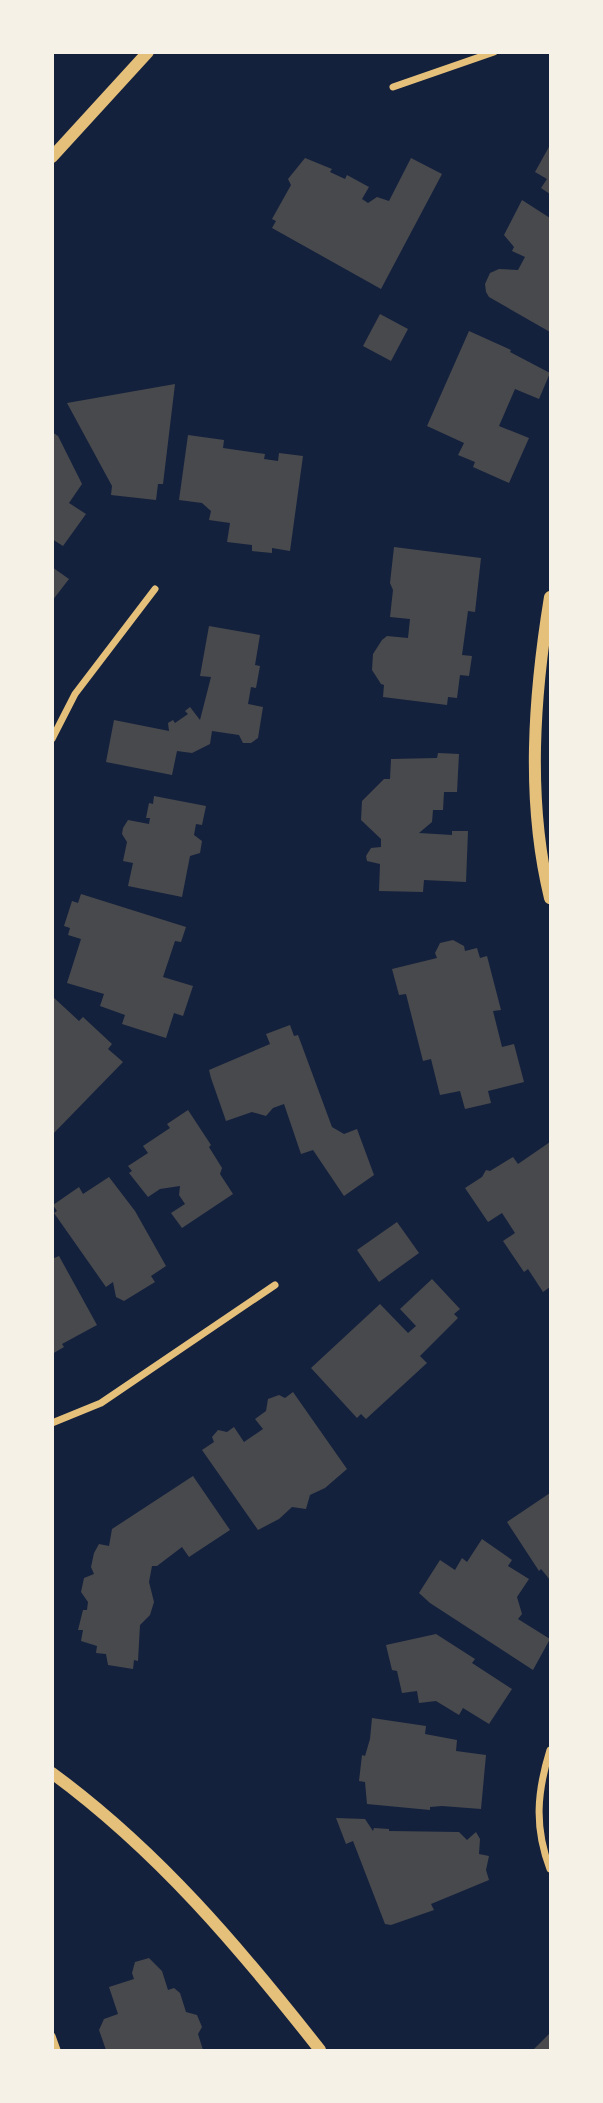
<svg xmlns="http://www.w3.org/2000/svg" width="603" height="2103" viewBox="0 0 603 2103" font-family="Manrope,sans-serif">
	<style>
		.building { fill: #48494c }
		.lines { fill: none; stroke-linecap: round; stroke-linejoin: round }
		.minor { stroke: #e5c07b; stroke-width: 7 }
		.tertiary { stroke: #e5c07b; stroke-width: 12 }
	</style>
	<rect width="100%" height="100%" fill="#14213d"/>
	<path class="building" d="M550,145V194L541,188L547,179L535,172Z
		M305,158L332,169L330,172L345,179L347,175L369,187L362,199L368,203L377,197L389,201L411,158L442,174L381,289L272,228L276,221L272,219L291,185L288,179Z
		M522,200L550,218V332L489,297L486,292L485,284L490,273L499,269L518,270L525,257L512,251L514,247L504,235Z
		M380,314L408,329L391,361L363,346Z
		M469,331L511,350L510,352L550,373L539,399L515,389L499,426L529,438L509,483L473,467L475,462L458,455L464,443L427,426Z
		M175,384L163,484H158L156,500L111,495L112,486L67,403Z
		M52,432L58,436L82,484L69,503L86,514L63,546L52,539Z
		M188,435L224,440L223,448L265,454L264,459L278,461L279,453L303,456L290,551L272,548V553L252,551V545L227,542L230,523L209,520L211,511L202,503L179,500Z
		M394,547L481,558L475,612L468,611L462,655L472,656L469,676L460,675L457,698L448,697L447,705L383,697L384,685L381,684L372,670L373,654L382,640L387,636L408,638L410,619L390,617L393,590L390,583Z
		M52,567L69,579L52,601Z
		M209,626L260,635L255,665L260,666L256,688L251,687L248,704L263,707L258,738L251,743H243L239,735L212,731L210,744L192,753L177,751L172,775L106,762L114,720L169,731L168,723L173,720L175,723L188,714L185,711L190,707L200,720L211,677L200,676Z
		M438,753L459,754L457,792H444L443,810H433L432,822L419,833L452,835V831H468L466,882L424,880L423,892L379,891L380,864L367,861L366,856L371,848L381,847V839L361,820L362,801L384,779H390L391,759L437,758Z
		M154,796L206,806L202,825L196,824L194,835L202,841L200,853L190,856L182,897L128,886L133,863L123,861L127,842L122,834L123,828L128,820L149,824L150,818H146L149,803L153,804Z
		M81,894L186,927L181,942L175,941L163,977L193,986L183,1016L174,1013L166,1038L122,1024L125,1015L100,1006L104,994L67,983L81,939L68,935L70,928L64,926L72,901L78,903Z
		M453,940L464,946L465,951L477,948L480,958L487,956L501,1010L493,1011L502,1047L514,1044L524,1082L488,1091L491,1103L465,1109L460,1091L440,1095L431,1059L423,1061L406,994L399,995L392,969L437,958L435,953L440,943Z
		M52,996L79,1021L83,1017L112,1044L108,1049L123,1062L52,1135Z
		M290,1025L294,1036L298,1035L332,1127L344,1134L357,1129L374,1175L344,1196L313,1150L301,1154L284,1104L273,1108L266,1116L252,1112L226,1121L211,1078L209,1070L270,1044L266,1034Z
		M188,1110L211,1145L209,1147L222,1168L220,1174L233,1194L182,1228L171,1213L185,1204L179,1195L180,1186L160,1189L148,1197L129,1173L132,1171L128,1166L148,1153L143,1146L170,1128L167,1124Z
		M550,1142V1287L543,1292L528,1269L524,1272L503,1241L515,1233L502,1213L488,1222L465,1188L482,1177L486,1170L490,1171L513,1157L518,1164Z
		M109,1177L135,1211L166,1266L151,1276L155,1282L124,1301L116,1297L113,1282L106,1287L54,1213L57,1211L53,1205L79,1187L83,1194Z
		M397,1222L419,1253L379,1282L357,1250Z
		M59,1256L97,1325L62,1344L64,1347L52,1354V1259Z
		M432,1279L460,1309L454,1314L458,1318L420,1356L427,1363L366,1419L361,1414L357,1418L311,1368L380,1304L408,1333L416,1326L400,1309Z
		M293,1392L347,1469L325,1488L310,1495L306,1509L292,1507L279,1519L258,1530L202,1450L214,1442L212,1437L218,1430L227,1432L234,1427L244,1442L263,1429L255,1419L266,1411L268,1399L279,1395L285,1398Z
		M193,1476L230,1530L189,1557L182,1547L157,1566H152L149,1582L154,1602L150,1615L140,1625L138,1661L134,1660L133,1669L108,1665L106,1654L96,1653L97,1646L81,1641L83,1630H78L83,1610H87L88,1602L81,1592L84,1578L94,1574L91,1567L94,1553L99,1544L109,1546L112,1529Z
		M550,1493V1580L541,1569L539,1571L507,1522Z
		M482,1539L512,1560L508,1566L529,1579L517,1597L522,1614L518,1619L550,1639L533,1670L430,1603L419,1593L440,1560L455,1570L462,1558L467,1562Z
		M436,1634L475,1659L472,1663L512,1689L489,1724L463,1708L459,1715L436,1701L419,1703L417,1691L402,1693L397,1671L392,1670L386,1645Z
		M372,1718L426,1726L425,1734L457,1740L456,1751L486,1755L481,1809L442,1806L430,1807V1810L367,1804L365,1782L359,1781L362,1755L365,1756L370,1739Z
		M336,1818L365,1819L373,1831L374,1828L389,1829V1831L459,1832L467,1840L476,1832L480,1839L479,1854L489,1856L486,1870L489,1880L431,1904L434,1910L391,1925L385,1924L353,1841L346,1844Z
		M149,1958L162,1971L168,1990L174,1988L180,1993L186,2012L197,2015L202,2027L198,2034L203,2050H106L99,2030L104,2019L118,2014L109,1987L134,1979L132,1973L135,1962Z
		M550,2033V2050H533Z"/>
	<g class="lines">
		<path class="minor" d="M393,87L494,52
			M52,739L75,694L155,589
			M52,1423L101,1403L275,1285
			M550,1750C537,1792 534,1827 550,1869
			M52,2036L57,2050"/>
		<path class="tertiary" d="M52,157L148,52
			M550,597C534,695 526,800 550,898
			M52,1773C158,1851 239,1947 320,2050"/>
	</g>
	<rect width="603" height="2103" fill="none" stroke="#f6f1e7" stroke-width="108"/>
</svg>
